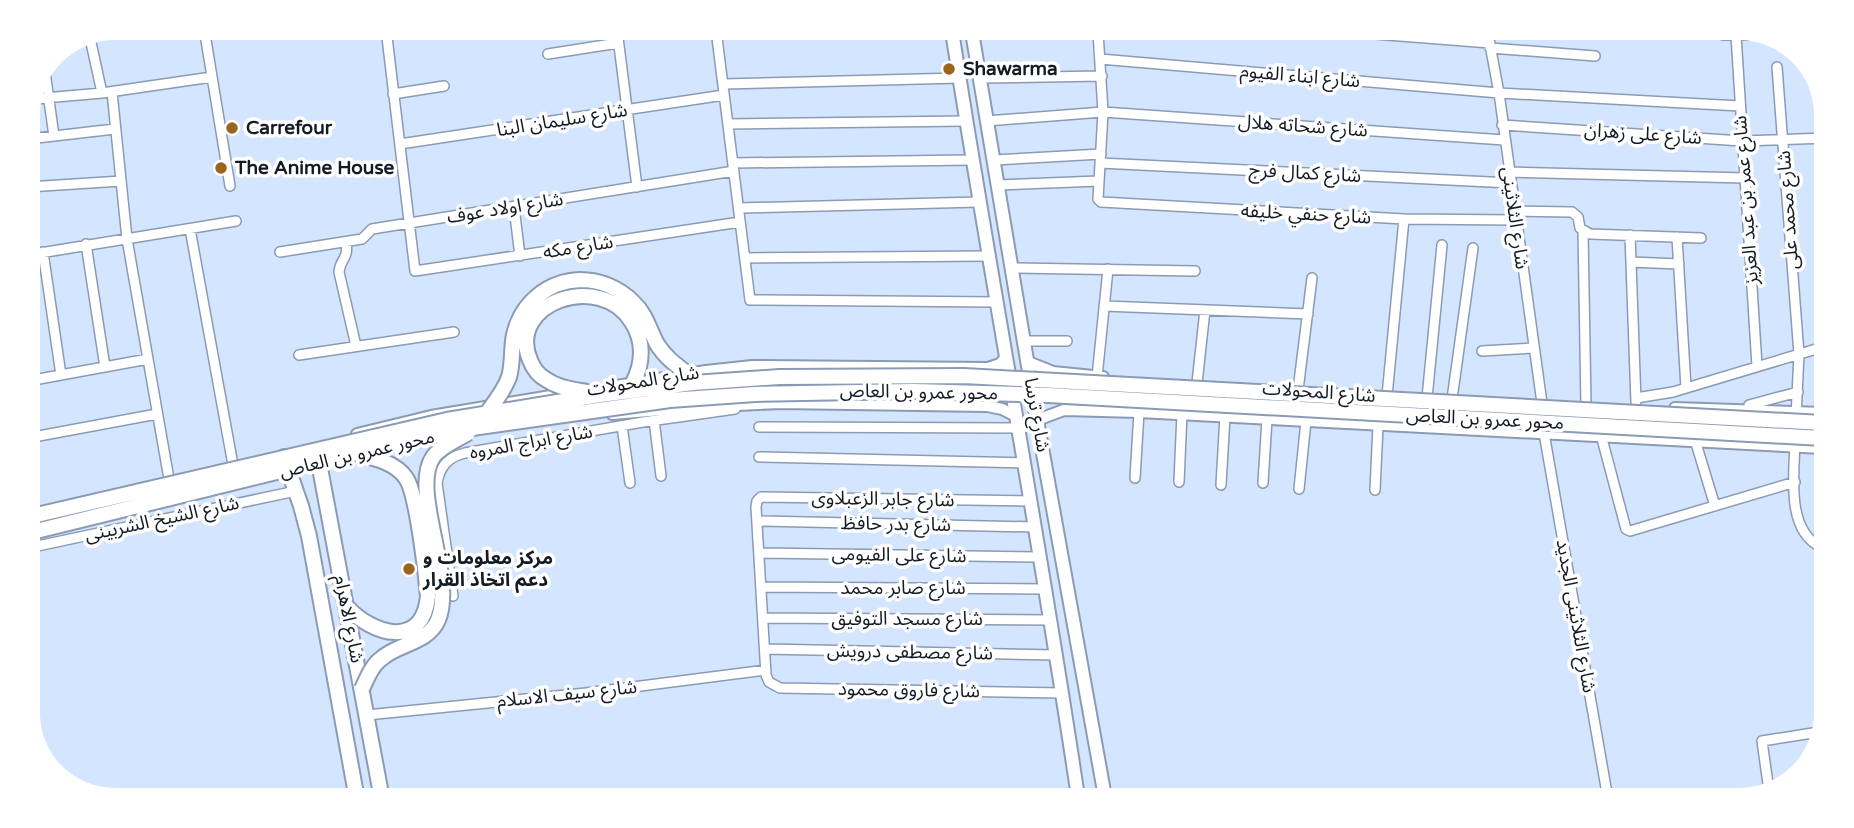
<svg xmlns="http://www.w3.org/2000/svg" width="1854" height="828" viewBox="0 0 1854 828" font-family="'Varela Round','Noto Sans Arabic',sans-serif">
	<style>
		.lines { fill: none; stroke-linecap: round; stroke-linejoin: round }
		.minor-casing { stroke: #8b9bb3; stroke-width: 12 }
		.tertiary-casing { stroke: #8b9bb3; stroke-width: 14 }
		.secondary-casing { stroke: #8b9bb3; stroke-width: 16 }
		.primary-casing { stroke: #8b9bb3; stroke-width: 18 }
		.minor { stroke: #fff; stroke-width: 9 }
		.tertiary { stroke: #fff; stroke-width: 10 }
		.secondary { stroke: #fff; stroke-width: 12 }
		.primary { stroke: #fff; stroke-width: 14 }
		.primary-bridge-casing { stroke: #8b9bb3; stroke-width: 18; stroke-linecap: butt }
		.primary-bridge { stroke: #fff; stroke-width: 14 }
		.poi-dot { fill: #9b651e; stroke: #fff; stroke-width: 2.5 }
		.labels { text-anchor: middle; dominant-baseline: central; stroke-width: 7; stroke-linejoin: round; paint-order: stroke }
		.poi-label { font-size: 19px; font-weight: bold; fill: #151b24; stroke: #fff; text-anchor: start }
		.street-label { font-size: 19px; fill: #151b24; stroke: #fff }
	</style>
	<rect width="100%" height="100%" fill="#d4e5ff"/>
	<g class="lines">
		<g class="minor-casing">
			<path id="minor" d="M204,28L230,186
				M386,29L415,271L740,222
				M617,30L637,187
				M716,30L750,300L997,302
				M1098,32L1103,112L1098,199L1101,202L1404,219L1516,220
				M1362,33L1490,43
				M717,34L936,31
				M1488,34L1499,93L1542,403
				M1723,35H1756
				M1736,35L1757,366
				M90,38L102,93
				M1490,48L1595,56
				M548,54L618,43
				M1100,59L1499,93L1740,106
				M1777,67L1799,354L1796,417
				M45,72L54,136
				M980,78L1102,76
				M723,84L960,78
				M112,92L127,239L169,479
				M393,94L444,86
				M33,99L102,93L212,77
				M987,121L1103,112L1504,140
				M728,124L966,121
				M1502,125L1742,141L1826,138
				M28,139L115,129
				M400,144L724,95
				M994,160L1101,154
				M733,163L972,160
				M1100,163L1511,183
				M1509,172L1745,178
				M998,185L1099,181
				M28,187L121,181
				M514,207L520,256
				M739,208L979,202
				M1515,211L1572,212L1578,217L1580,228L1590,234L1701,238
				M190,229L233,465
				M1583,231L1586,405
				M1630,235L1636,402
				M1677,237L1686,388
				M346,242C349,260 340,258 339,272L356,346
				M86,244L105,367
				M43,252L61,375
				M280,252L362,239L372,229L734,171
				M28,255L236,221
				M745,258L989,256
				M1631,262L1679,264
				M1012,268L1195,271
				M1104,306L1308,314
				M1024,341H1067
				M1482,351L1533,348
				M299,355L454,332
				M1097,377L1108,269
				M28,381L148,359
				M1197,383L1205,310
				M1298,390L1312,278
				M1387,396L1404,219
				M1427,398L1442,245
				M1636,398L1673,392L1823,347
				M1452,399L1473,248
				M1749,405L1798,392
				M654,420L661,476
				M622,426L630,483
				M759,427L1019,428
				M1544,433L1608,799
				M1601,435L1626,529L1630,531L1795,482
				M28,438L157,414
				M1695,440L1715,506
				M1795,442C1794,475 1786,531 1821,547
				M759,457L1025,463
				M1135,478L1139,412
				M1179,482L1182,413
				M1263,483L1267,419
				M1221,485L1225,416
				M1299,489L1306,421
				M1375,490L1378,426
				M1031,501L761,497L757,501L756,507L766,675L769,682L780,688L1062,693
				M757,521L1035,527
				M28,548L296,491
				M759,553L1040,557
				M761,587L1045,589
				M453,596L437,483C440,466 448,457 465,453L643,422L735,409
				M763,618L1050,620
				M765,649L1056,655
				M367,715L586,693L766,670
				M1769,791L1762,741L1819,732"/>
		</g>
		<g class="tertiary-casing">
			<path id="tertiary" d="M1028,362L1053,372L1103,377
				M611,387L706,371L752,366L988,368L1000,364L1006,357
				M1675,408L1823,413
				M612,414L697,407L780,403L987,406L1002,409L1016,416
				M1037,420L1064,410L1139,412L1822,448
				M357,434L431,416L557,395"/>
		</g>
		<g class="secondary-casing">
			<path id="secondary" d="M952,31C992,287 1040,541 1078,797
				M972,32L1037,420L1105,797"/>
		</g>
		<g class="primary-casing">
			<path id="primary" d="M317,452L381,794
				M284,457L301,506L309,536L356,794"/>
		</g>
		<use href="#minor" class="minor"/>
		<use href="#tertiary" class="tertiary"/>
		<use href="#secondary" class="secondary"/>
		<use href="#primary" class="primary"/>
		<g class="primary-bridge-casing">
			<path id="primary-bridge" d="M588,392C574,390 559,388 547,380C539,376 533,368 530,360C506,303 600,270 632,322C644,341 643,363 633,383
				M486,414C494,403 504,391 509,377C513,364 511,349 514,335C521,303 548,281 580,280C600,280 619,288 633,302C646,314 649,329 657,344C665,357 676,365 688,374
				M28,517L447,420L600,395L693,383L779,377L964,376L1823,423
				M28,533L354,453L479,427L670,400L755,394L914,391L1048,395L1822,438
				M346,606C372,635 423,650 428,596C426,574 417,494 406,478C396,463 375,458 358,454
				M362,689C367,678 372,665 382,658C400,643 428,643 438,620C456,577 410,491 433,457C441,446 457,440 468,433"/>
		</g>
		<use href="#primary-bridge" class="primary-bridge"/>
	</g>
	<g class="poi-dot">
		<circle cx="949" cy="69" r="7"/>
		<circle cx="232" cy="128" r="7"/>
		<circle cx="221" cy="168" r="7"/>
		<circle cx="409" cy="569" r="7"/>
	</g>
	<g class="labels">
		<g class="poi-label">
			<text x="963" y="69">Shawarma</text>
			<text x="246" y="128">Carrefour</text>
			<text x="235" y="168">The Anime House</text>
			<text x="423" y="558">مركز معلومات و<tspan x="423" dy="22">دعم اتخاذ القرار</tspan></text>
		</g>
		<g class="street-label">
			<text transform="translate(1300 76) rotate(5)">شارع ابناء الفيوم</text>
			<text transform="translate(562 120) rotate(-9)">شارع سليمان البنا</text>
			<text transform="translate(1303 126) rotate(4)">شارع شحاته هلال</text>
			<text transform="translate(1643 134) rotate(4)">شارع على زهران</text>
			<text transform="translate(1305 173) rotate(3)">شارع كمال فرج</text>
			<text transform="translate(1746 200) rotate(-94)">شارع عمر بن عبد العزيز</text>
			<text transform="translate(505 208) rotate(-9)">شارع اولاد عوف</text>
			<text transform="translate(1788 210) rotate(-94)">شارع محمد على</text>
			<text transform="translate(1306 214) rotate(3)">شارع حنفي خليفه</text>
			<text transform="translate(1515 218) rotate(82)">شارع الثلاثينى</text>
			<text transform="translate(578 247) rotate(-9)">شارع مكه</text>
			<text transform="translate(643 381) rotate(-9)">شارع المحولات</text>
			<text transform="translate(919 392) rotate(1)">محور عمرو بن العاص</text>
			<text transform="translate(1319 392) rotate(4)">شارع المحولات</text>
			<text transform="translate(1037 415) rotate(80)">شارع ترسا</text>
			<text transform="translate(1485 419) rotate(3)">محور عمرو بن العاص</text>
			<text transform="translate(531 442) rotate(-10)">شارع ابراج المروه</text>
			<text transform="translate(357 454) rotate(-13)">محور عمرو بن العاص</text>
			<text transform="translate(883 499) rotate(1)">شارع جابر الزعبلاوى</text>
			<text transform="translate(162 519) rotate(-12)">شارع الشيخ الشربينى</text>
			<text transform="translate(896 524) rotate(1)">شارع بدر حافظ</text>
			<text transform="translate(899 555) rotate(1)">شارع على الفيومى</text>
			<text x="903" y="588">شارع صابر محمد</text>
			<text transform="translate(1576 616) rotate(80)">شارع الثلاثينى الجديد</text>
			<text transform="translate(349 619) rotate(79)">شارع الاهرام</text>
			<text x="907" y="619">شارع مسجد التوفيق</text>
			<text transform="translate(910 652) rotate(1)">شارع مصطفى درويش</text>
			<text transform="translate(909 690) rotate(1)">شارع فاروق محمود</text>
			<text transform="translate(567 694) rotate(-6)">شارع سيف الاسلام</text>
		</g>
	</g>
	<path d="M0 0H1854V828H0ZM115 40H1739A75 75 0 0 1 1814 115V713A75 75 0 0 1 1739 788H115A75 75 0 0 1 40 713V115A75 75 0 0 1 115 40Z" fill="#fff" fill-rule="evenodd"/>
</svg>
